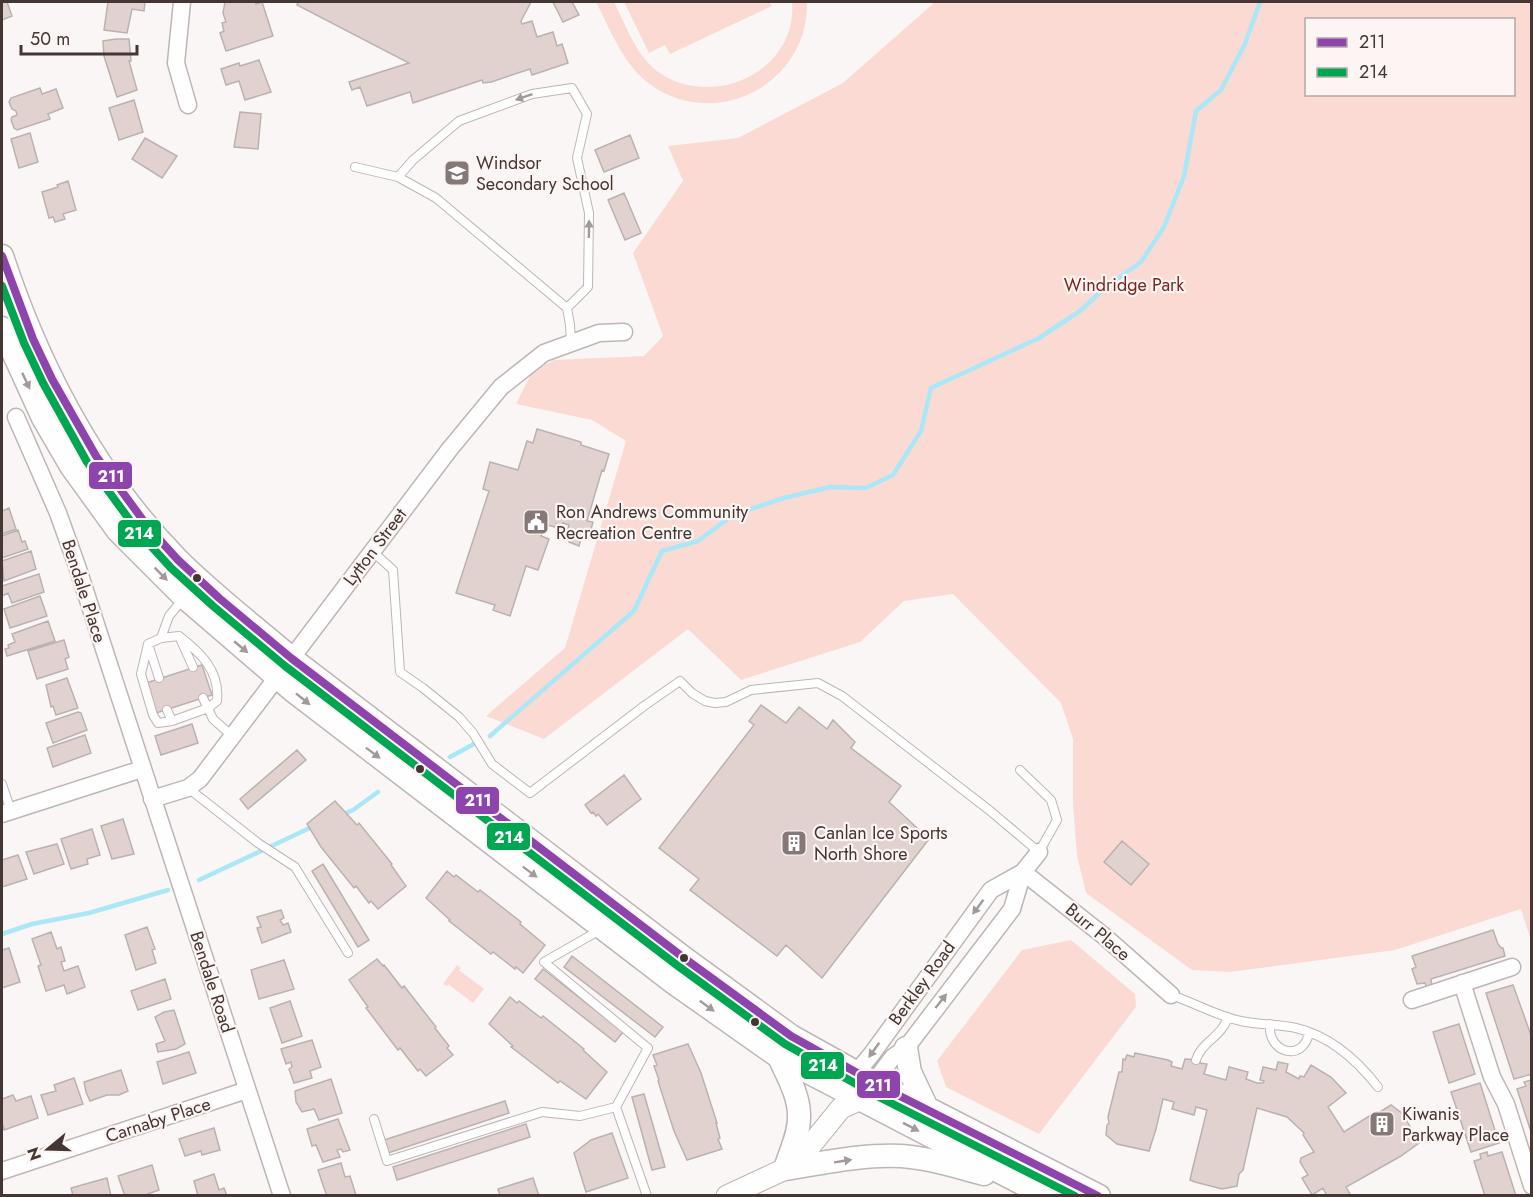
<svg xmlns="http://www.w3.org/2000/svg" width="1533" height="1197" viewBox="0 0 1533 1197" font-family="Jost,sans-serif">
	<style>
		.green { fill: #fbdad4; fill-rule: evenodd }
		.lines { fill: none; stroke-linecap: round; stroke-linejoin: round }
		.stream { stroke: #aae7f7; stroke-width: 4.5 }
		.building { fill: #e2d2cf; stroke: #bab2b1; stroke-width: 1.5 }
		.service-casing { stroke: #beb6b4; stroke-width: 10 }
		.minor-casing { stroke: #beb6b4; stroke-width: 19 }
		.tertiary-casing { stroke: #beb6b4; stroke-width: 23 }
		.secondary-casing { stroke: #beb6b4; stroke-width: 25 }
		.service { stroke: #fefefe; stroke-width: 8 }
		.minor { stroke: #fefefe; stroke-width: 16 }
		.tertiary { stroke: #fefefe; stroke-width: 21 }
		.secondary { stroke: #fefefe; stroke-width: 22 }
		.bus-1-casing { stroke: #fcf5f3; stroke-width: 12 }
		.bus-2-casing { stroke: #fcf5f3; stroke-width: 12 }
		.bus-1 { stroke: #8e44ad; stroke-width: 8 }
		.bus-2 { stroke: #00a651; stroke-width: 8 }
		.oneway { fill: #a19a98 }
		.bus-dot { fill: #443633; stroke: #fcf5f3; stroke-width: 2 }
		.labels { text-anchor: middle; dominant-baseline: central; stroke-width: 4.5; stroke-linejoin: round; paint-order: stroke }
		.poi-label { font-size: 18px; fill: #443633; stroke: #fcf5f3; text-anchor: start }
		.park-label { font-size: 18px; fill: #7b251b; stroke: #fcf5f3 }
		.street-label { font-size: 18px; fill: #443633; stroke: #fcf5f3 }
		.line-badge { stroke: #fcf5f3; stroke-width: 2 }
		.badge-label { font-size: 16px; text-anchor: middle; font-weight: bold; fill: #fff }
	</style>
	<rect width="100%" height="100%" fill="#faf6f5"/>
	<path class="green" d="M596,2H614C626,25 635,54 657,71C711,111 798,72 792,2H807C809,83 717,132 651,85C623,65 611,31 596,2Z
		M624,2H769L772,6L670,54L665,45L649,53Z
		M935,2H1531V941L1521,909L1395,950L1230,972L1192,970L1086,893L1077,856L1073,803V739L1061,703L953,594L904,601L860,642L741,680L688,629L544,739L486,716L565,648L626,441L592,420L516,404L532,372L554,360L644,356L663,336L633,253L683,181L668,146L738,138L843,83ZM1306,20H1514V94H1306Z
		M1071,940L1135,994L1136,1007L1039,1134L946,1087L937,1061L1022,950Z
		M457,965L461,968L459,970L484,989L473,1003L448,984L447,986L443,984Z"/>
	<g class="lines">
		<path class="stream" d="M490,736L634,611L662,551L698,541L733,515L784,498L830,487L866,488L893,475L921,431L931,388L1039,338L1080,311L1106,287L1141,262L1164,227L1184,176L1196,111L1221,90L1245,44L1260,2
			M450,757L474,744
			M341,815L353,810L378,792
			M199,880L314,826
			M2,934L32,924L89,913L168,890"/>
	</g>
	<path class="building" d="M2,2H7L12,16L2,20Z
		M108,2H145L144,11L132,9L127,33L104,30Z
		M225,2H256V4L262,2L273,36L226,51L220,33L224,31L222,23L226,22L223,13Z
		M294,2H531L521,21L522,24L532,21L537,37L553,32L557,46L562,44L568,63L532,75L530,69L491,82L483,83L482,80L413,103L410,92L367,106L360,87L352,90L349,82L409,63L297,5L298,3Z
		M553,2H572L579,15L563,22Z
		M116,39H129L131,61H129L137,90L117,97L104,56L103,41Z
		M259,60L271,92L245,100L239,81L226,85L221,69L239,63L240,66Z
		M40,88L42,94L56,89L63,108L48,114L50,119L17,130L14,128L11,120L12,117L17,115L16,111L12,109L9,102L11,98Z
		M134,100L143,132L119,140L109,108Z
		M240,112L261,114L258,149L234,147Z
		M30,133L38,162L19,168L11,139Z
		M630,135L639,158L604,172L595,150Z
		M145,138L177,156L162,178L132,159Z
		M68,181L76,210L63,214L65,219L55,222L53,217L49,218L42,192L58,187L57,185Z
		M624,193L641,233L625,240L608,200Z
		M537,429L581,442V445L609,454L604,471L602,470L587,521L593,522L589,536L582,535L579,546L569,542L571,538L566,536L569,525L563,523L562,525L556,524L555,527L544,524L541,536L549,539L538,570L526,566L510,616L493,610L495,605L456,593L489,491L483,489L490,462L518,470L527,441L533,443Z
		M9,508L16,529L2,534V511Z
		M18,530L22,542L25,541L28,549L2,558V536Z
		M31,551L36,569L4,581L2,561Z
		M39,574L44,592L12,603L8,593L2,596V586Z
		M40,596L47,616L10,628L4,609Z
		M48,621L55,641L7,656L5,649L9,648L8,645L15,642L12,634Z
		M64,640L69,657L65,659L68,669L37,679L28,651Z
		M202,665L212,695L156,713L146,683Z
		M67,678L78,708L56,715L53,706L51,707L46,685Z
		M761,705L786,723L799,707L827,729L833,720L855,742L851,748L901,786L889,802L929,839L822,978L786,945L777,956L690,890L699,879L659,848L754,725L749,721Z
		M78,712L81,713L87,730L53,743L46,723Z
		M192,724L198,743L161,755L155,736Z
		M85,735L91,753L53,767L47,748Z
		M297,750L306,760L248,809L240,799Z
		M624,775L641,799L607,825L598,814L596,816L593,812L591,813L585,805Z
		M335,801L357,825L359,823L392,864L391,865L406,886L378,909L371,901L369,903L356,886L354,888L321,847L307,824Z
		M123,819L134,854L112,859L101,826Z
		M92,829L100,855L87,859L88,864L71,869L61,839Z
		M1122,841L1149,864L1131,885L1104,862Z
		M57,844L64,864L34,874L26,852Z
		M18,855L27,879L2,887V860Z
		M323,864L369,940L358,947L312,871Z
		M447,871L454,877L456,875L478,892L480,890L521,922L520,924L545,945L523,973L516,967L515,969L493,952L491,954L449,921L450,920L426,898Z
		M281,910L284,918L280,920L283,925L288,923L291,932L262,943L257,928L261,927L257,917Z
		M147,927L155,949L152,950L156,963L136,970L125,935Z
		M1493,930L1498,944L1501,948H1503L1505,956L1431,979L1432,987L1427,989L1425,983L1417,984L1412,969L1416,967L1412,956Z
		M51,932L57,949L61,947L65,961L61,962L64,971L78,966L85,987L67,994L64,985L46,991L38,966L41,965L32,939Z
		M9,948L20,982L2,988V950Z
		M572,956L663,1027L655,1037L564,967Z
		M377,959L383,966L384,965L402,988L404,986L436,1027L435,1028L449,1046L447,1048L453,1055L426,1076L420,1069L418,1071L400,1048L398,1050L366,1008L368,1007L349,980Z
		M284,960L294,989L259,999L251,970Z
		M543,969L623,1032L615,1042L535,979Z
		M165,979L171,999L138,1010L131,991Z
		M1513,985L1532,1038V1074L1514,1079L1486,993Z
		M510,997L517,1003L519,1001L541,1018L543,1016L584,1049L583,1050L607,1072L586,1099L560,1081L558,1083L511,1047L513,1046L489,1024Z
		M290,1001L302,1036L282,1043L270,1008Z
		M174,1010L185,1044L176,1049L158,1052L156,1044L165,1041L155,1017L164,1012Z
		M1459,1024L1475,1074L1449,1083L1433,1032Z
		M312,1040L321,1067L310,1071L312,1078L294,1083L289,1069L292,1067L291,1062L286,1064L281,1049Z
		M688,1044L701,1073L717,1123H716L720,1138L718,1139L722,1149L687,1160L674,1131L658,1081L659,1080L654,1066L657,1065L653,1055Z
		M189,1052L196,1073L163,1084L157,1062Z
		M1135,1053L1168,1060L1172,1062L1171,1066L1182,1069L1185,1059L1200,1060V1063L1207,1064L1204,1074L1226,1080L1229,1067L1248,1072L1246,1079L1257,1083H1263L1264,1081L1260,1080L1263,1067L1276,1070L1278,1062L1288,1064L1286,1072L1299,1079L1300,1076L1304,1077L1311,1065L1331,1077L1346,1093L1328,1107L1344,1132L1374,1113L1380,1112L1391,1105L1403,1114L1419,1143L1401,1156L1346,1187L1351,1196H1327L1323,1188L1312,1195L1302,1178L1308,1175L1300,1162L1301,1158L1314,1152L1303,1135L1304,1133L1287,1117L1257,1108L1243,1170L1239,1174L1237,1186L1222,1189L1195,1182L1190,1180L1192,1171L1207,1110L1196,1107L1194,1115L1172,1109L1174,1102L1163,1099L1156,1129L1149,1151L1117,1144L1106,1135L1107,1125L1109,1123L1108,1117L1119,1072H1122L1123,1059L1125,1060L1127,1055L1134,1057Z
		M121,1070L128,1091L119,1095H107L90,1101L86,1092L84,1082Z
		M74,1078L83,1104L48,1115L41,1095L56,1091L54,1085Z
		M331,1079L342,1113L319,1120L314,1109L302,1112L296,1102L295,1091Z
		M1531,1080L1532,1081V1135L1517,1089L1526,1086L1524,1082Z
		M1480,1083L1499,1143L1471,1152L1451,1092Z
		M644,1094L665,1167L652,1170L632,1097Z
		M13,1095L16,1101L31,1096L38,1118L4,1130L2,1122V1099Z
		M505,1101L509,1113L388,1153L384,1140Z
		M338,1119L350,1150L343,1152L341,1149L337,1150L340,1157L323,1162L316,1145L312,1146L307,1129Z
		M526,1124L530,1137L397,1180L393,1167Z
		M214,1128L220,1150L202,1155L201,1151L185,1156L179,1139Z
		M612,1133L628,1178L586,1192L574,1153L591,1140Z
		M1487,1152L1488,1156L1502,1152L1516,1196H1485L1474,1161L1481,1159L1480,1154Z
		M341,1163L345,1177L350,1176L356,1195L327,1196L324,1188L318,1170Z
		M152,1165L159,1190L142,1196H125L118,1176Z
		M214,1174L219,1190L224,1188L227,1196H198L194,1181Z
		M107,1178L111,1196H73L71,1188Z
		M533,1178L539,1196H500L498,1189Z"/>
	<g class="lines">
		<g class="service-casing">
			<path id="service" d="M355,167L398,177L436,198L567,308L570,325L571,342
				M398,177L413,160L459,121L532,94L572,88L587,114L577,158L589,213L588,287L567,308
				M372,551L393,570L400,672L423,688L459,717L473,733L492,764L530,793L644,706L680,681L692,693L705,701L715,703L726,702L751,690L818,683L842,696L989,810L1039,852L1057,820L1051,800L1020,770
				M184,598L169,616L161,638L179,636L193,667
				M148,644L141,674L153,715L158,723L172,721
				M159,678L148,644L161,638
				M203,698L213,719L231,735
				M167,710L172,721L208,708L217,701C220,671 201,653 179,636
				M2,784L11,811
				M188,788L258,843L295,867L348,953
				M600,930L544,962L648,1048L616,1107
				M1171,995C1195,1003 1217,1016 1241,1021C1259,1025 1278,1024 1296,1028C1330,1036 1357,1060 1378,1087
				M1270,1024C1267,1053 1303,1063 1309,1033
				M1196,1060C1201,1042 1222,1037 1228,1017
				M374,1119L387,1161L542,1112L580,1116L616,1107L647,1196"/>
		</g>
		<g class="minor-casing">
			<path id="minor" d="M182,2L176,63L188,105
				M16,417L58,513L77,566L282,1196
				M152,799L188,788L200,779L449,450L501,387L544,353L599,333L624,332
				M2,814L142,769
				M1023,872L1104,936L1171,995
				M1462,983L1492,1077L1506,1104L1532,1186
				M1412,1000L1512,967
				M849,1081L871,1055L991,890L1023,872
				M868,1090L893,1057L906,1048L1012,909L1023,872L1039,852
				M2,1171L247,1090"/>
		</g>
		<g class="tertiary-casing">
			<path id="tertiary" d="M727,1196L785,1169L802,1156L841,1108L859,1100"/>
		</g>
		<g class="secondary-casing">
			<path id="secondary" d="M2,256C39,368 95,475 178,560C213,595 254,626 291,658L684,958L791,1036L886,1089L927,1108L1099,1196
				M2,328L43,418L71,466L118,531L184,597L292,690L674,983L779,1057L1046,1196
				M906,1048L910,1072L927,1108
				M779,1057C787,1075 799,1095 799,1115C800,1133 790,1152 785,1169C823,1163 863,1154 901,1156C930,1158 957,1167 984,1174"/>
		</g>
		<use href="#service" class="service"/>
		<use href="#minor" class="minor"/>
		<use href="#tertiary" class="tertiary"/>
		<use href="#secondary" class="secondary"/>
		<g class="bus-1-casing">
			<path id="bus-1" d="M2,256L33,339L52,379L96,456L148,527L178,560L219,598L291,658L684,958L791,1036L886,1089L1098,1196"/>
		</g>
		<g class="bus-2-casing">
			<path id="bus-2" d="M2,286L24,343L43,383L87,462L140,534L171,568L213,606L285,666L678,966L785,1044L881,1098L1075,1196"/>
		</g>
		<use href="#bus-1" class="bus-1"/>
		<use href="#bus-2" class="bus-2"/>
	</g>
	<defs><path id="oneway-solid" d="M-6-.8H1V-3.2L6.5 0L1 3.2V.8H-6Z" transform="scale(1.5)"/></defs>
	<g class="oneway">
		<use href="#oneway-solid" transform="translate(524 97) rotate(161)"/>
		<use href="#oneway-solid" transform="translate(589 229) rotate(-89)"/>
		<use href="#oneway-solid" transform="translate(26 381) rotate(65)"/>
		<use href="#oneway-solid" transform="translate(161 574) rotate(45)"/>
		<use href="#oneway-solid" transform="translate(241 647) rotate(40)"/>
		<use href="#oneway-solid" transform="translate(303 699) rotate(39)"/>
		<use href="#oneway-solid" transform="translate(373 753) rotate(37)"/>
		<use href="#oneway-solid" transform="translate(530 872) rotate(37)"/>
		<use href="#oneway-solid" transform="translate(978 907) rotate(127)"/>
		<use href="#oneway-solid" transform="translate(941 1001) rotate(-52)"/>
		<use href="#oneway-solid" transform="translate(707 1006) rotate(36)"/>
		<use href="#oneway-solid" transform="translate(874 1050) rotate(126)"/>
		<use href="#oneway-solid" transform="translate(911 1127) rotate(27)"/>
		<use href="#oneway-solid" transform="translate(843 1161) rotate(-9)"/>
	</g>
	<defs>
		<g id="school-square" transform="scale(1.35)"><rect x="-9" y="-9" width="18" height="18" rx="4" fill="#847977" stroke="#fcf5f3"/><path d="M0-5L7-2L0 1L-7-2ZM-4 1L0 2.5L4 1V4Q0 6-4 4Z" fill="#fff"/></g>
		<g id="civic-square" transform="scale(1.35)"><rect x="-9" y="-9" width="18" height="18" rx="4" fill="#847977" stroke="#fcf5f3"/><path d="M-.6-6.5H3V-4.5H.6V-3L4-1V1h2V6H-6V1h2V-1L-.6-3ZM-1.2 2.5V6h2.4V2.5Z" fill="#fff"/></g>
		<g id="building-square" transform="scale(1.35)"><rect x="-9" y="-9" width="18" height="18" rx="4" fill="#847977" stroke="#fcf5f3"/><path d="M-4-6H4V6H1V3H-1V6H-4ZM-2.5-4.3h1.7v1.8h-1.7ZM.8-4.3h1.7v1.8H.8ZM-2.5-1h1.7V.8h-1.7ZM.8-1h1.7V.8H.8Z" fill="#fff"/></g>
	</defs>
	<g fill-rule="evenodd">
		<use href="#school-square" x="457" y="173"/>
		<use href="#civic-square" x="536" y="522"/>
		<use href="#building-square" x="794" y="843"/>
		<use href="#building-square" x="1382" y="1124"/>
	</g>
	<g class="bus-dot">
		<circle cx="197" cy="578" r="5"/>
		<circle cx="420" cy="769" r="5"/>
		<circle cx="684" cy="958" r="5"/>
		<circle cx="755" cy="1022" r="5"/>
	</g>
	<g class="labels">
		<g class="poi-label">
			<text x="476" y="163">Windsor<tspan x="476" dy="21">Secondary School</tspan></text>
			<text x="556" y="512">Ron Andrews Community<tspan x="556" dy="21">Recreation Centre</tspan></text>
			<text x="814" y="833">Canlan Ice Sports<tspan x="814" dy="21">North Shore</tspan></text>
			<text x="1402" y="1114">Kiwanis<tspan x="1402" dy="21">Parkway Place</tspan></text>
		</g>
		<g class="park-label">
			<text x="1124" y="285">Windridge Park</text>
		</g>
		<g class="street-label">
			<text transform="translate(375 547) rotate(-53)">Lytton Street</text>
			<text transform="translate(84 591) rotate(72)">Bendale Place</text>
			<text transform="translate(1098 932) rotate(40)">Burr Place</text>
			<text transform="translate(212 982) rotate(72)">Bendale Road</text>
			<text transform="translate(922 983) rotate(-54)">Berkley Road</text>
			<text transform="translate(158 1120) rotate(-18)">Carnaby Place</text>
		</g>
	</g>
	<g class="line-badge">
		<rect x="88" y="461" width="45" height="29" rx="6" fill="#8e44ad"/>
		<rect x="117" y="519" width="45" height="29" rx="6" fill="#00a651"/>
		<rect x="455" y="786" width="45" height="29" rx="6" fill="#8e44ad"/>
		<rect x="486" y="822" width="45" height="29" rx="6" fill="#00a651"/>
		<rect x="800" y="1051" width="45" height="29" rx="6" fill="#00a651"/>
		<rect x="856" y="1070" width="45" height="29" rx="6" fill="#8e44ad"/>
	</g>
	<g class="badge-label">
		<text x="111" y="482">211</text>
		<text x="139" y="539">214</text>
		<text x="478" y="806">211</text>
		<text x="509" y="843">214</text>
		<text x="823" y="1071">214</text>
		<text x="878" y="1091">211</text>
	</g>
	<rect width="1533" height="1197" fill="none" stroke="#443633" stroke-width="6"/>
	<rect x="1305" y="18" width="210" height="78" fill="#fcf5f3" stroke="#b2a9a6" stroke-width="1.5"/>
	<rect x="1317" y="38" width="30" height="9" fill="#8e44ad" stroke="#b2a9a6" stroke-width="1.5"/>
	<text x="1359" y="48" font-size="18" fill="#443633">211</text>
	<rect x="1317" y="68" width="30" height="9" fill="#00a651" stroke="#b2a9a6" stroke-width="1.5"/>
	<text x="1359" y="78" font-size="18" fill="#443633">214</text>
	<g transform="translate(48 1149) rotate(251)" stroke="#fcf5f3" stroke-width="4.5" paint-order="stroke">
	<path d="M0-4.5L10 22L0 15L-10 22Z" fill="#443633"/>
	<text y="-9" font-size="16" font-weight="bold" text-anchor="middle" fill="#443633">N</text>
	</g>
	<path d="M21 45v9h116v-9" fill="none" stroke="#443633" stroke-width="3"/>
	<text x="30" y="45" font-size="18" fill="#443633" stroke="#fcf5f3" stroke-width="4.5" paint-order="stroke">50 m</text>
</svg>
